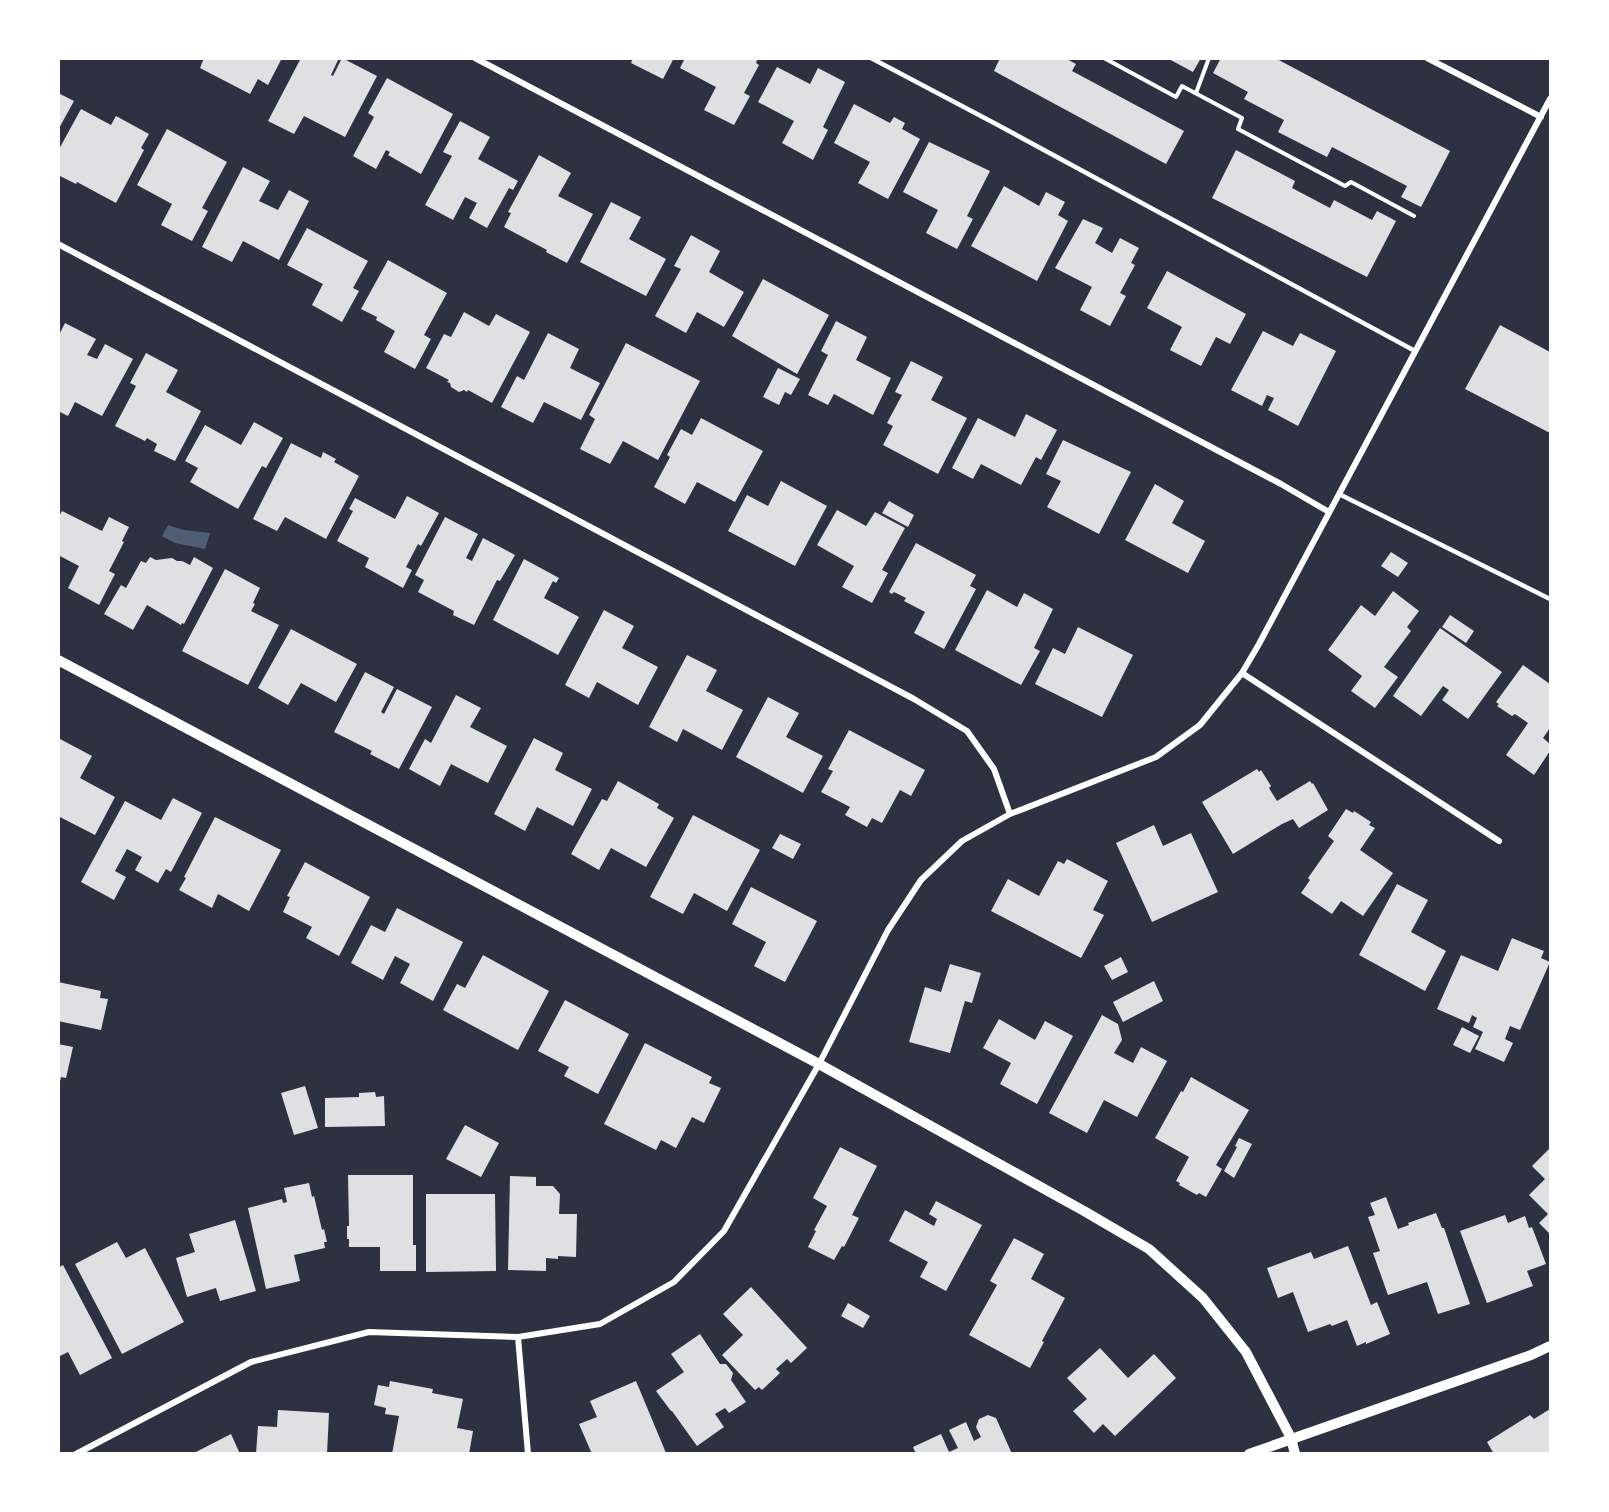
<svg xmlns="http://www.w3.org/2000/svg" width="1609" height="1512" viewBox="0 0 1609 1512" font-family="'Nunito Sans',sans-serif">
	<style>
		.water { fill: #4f5d75 }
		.building { fill: #e0e0e3 }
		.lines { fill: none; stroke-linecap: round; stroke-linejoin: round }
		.path { stroke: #fff; stroke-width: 4 }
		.service { stroke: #fff; stroke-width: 4.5 }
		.minor { stroke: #fff; stroke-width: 6 }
		.tertiary { stroke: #fff; stroke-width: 10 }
	</style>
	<rect width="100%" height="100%" fill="#2d3142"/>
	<path class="water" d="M168,525L184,530L210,533L205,549L175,543L162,536Z"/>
	<path class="building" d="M204,58H282L268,85L258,79L250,94L200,68Z
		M301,58H339L331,75L333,76L342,58L377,76L345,137L304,116L294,134L268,121Z
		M633,58H674L663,79L631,63Z
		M685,58H758L756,63L759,65L744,93L750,96L734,125L704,110L716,87L680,68Z
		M1000,58H1065L1076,64L1072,71L1184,131L1166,164L994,71Z
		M1167,58H1201L1193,72Z
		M1221,58H1275L1450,151L1421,207L1401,197L1407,186L1332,147L1327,157L1278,132L1284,120L1244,99L1248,92L1213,73Z
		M777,67L810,84L818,68L845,82L823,127L828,130L813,160L782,143L794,121L758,102Z
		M387,78L453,114L421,174L388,155L390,152L386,150L376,169L353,156L374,117L368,113Z
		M58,93L74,101L58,130Z
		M854,104L890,123L894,117L905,123L902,129L920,139L888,199L858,183L870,162L834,143Z
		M81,109L111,125L116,116L149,134L141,148L144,150L116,203L77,182L76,184L58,175V151Z
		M460,121L490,137L478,159L518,181L513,190L509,188L487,228L469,218L477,203L465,197L453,220L425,205L452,156L443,152Z
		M167,129L227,162L202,208L208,211L192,241L161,225L172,204L137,185Z
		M929,142L990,171L967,216L973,219L957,249L926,233L938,210L903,192Z
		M1236,150L1295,181L1292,188L1330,208L1334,200L1372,220L1377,211L1396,221L1367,277L1212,198Z
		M539,155L571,173L558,196L593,214L567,263L546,252L547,250L504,227L511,213L508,212Z
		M243,167L270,181L259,201L278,210L289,190L309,201L279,260L243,241L232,262L202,247Z
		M1004,186L1039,206L1046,192L1065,202L1058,215L1068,221L1037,281L971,246Z
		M611,202L641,217L629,239L666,259L646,296L580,262Z
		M1083,219L1103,228L1095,243L1112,253L1120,238L1139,248L1131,263L1135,265L1120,293L1126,296L1110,326L1080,310L1092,287L1055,268Z
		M307,228L368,261L353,288L359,291L342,322L312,305L323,284L287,265Z
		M691,235L720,251L709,272L744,292L724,327L697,312L686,333L655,316L681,269L674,266Z
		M388,260L447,293L424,335L431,339L415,369L384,352L395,331L376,320L377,317L361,309Z
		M1167,271L1246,314L1230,344L1216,337L1201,366L1170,350L1182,327L1147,308Z
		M763,279L829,315L797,374L732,336Z
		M464,312L489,326L496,314L530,332L492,403L468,390L467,392L464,390L459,392L451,387L450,383L447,382L449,380L426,368L444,334L451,337Z
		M836,321L867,337L856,360L891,378L873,415L834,394L828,405L808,395L828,355L821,351Z
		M65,323L96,339L87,355L97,359L105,344L133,359L102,416L75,402L68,416L58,411V337Z
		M1500,325L1550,352V433L1465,389Z
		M1263,331L1293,346L1300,333L1336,351L1298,426L1268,410L1274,398L1267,395L1262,406L1231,390Z
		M548,333L579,349L570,368L600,383L581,420L544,402L533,423L501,407L517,376L524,380Z
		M626,343L700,381L658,460L623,441L610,464L580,449L595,419L589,415Z
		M146,353L178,370L166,392L201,411L175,461L154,451L157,444L147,438L145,441L115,426L136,386L130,383Z
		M911,361L943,377L931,400L967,418L938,474L883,445L893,426L887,423L902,395L895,392Z
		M778,368L800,379L791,395L785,392L779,405L763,397Z
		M1026,414L1057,430L1041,460L1036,457L1021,485L981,464L973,479L952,468L978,418L1015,437Z
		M701,418L763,451L735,502L697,482L685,504L654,487L670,457L667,455L681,429L692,435Z
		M254,422L283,438L266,468L262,466L238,509L190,482L198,468L185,461L205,425L241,445Z
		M1063,440L1131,472L1099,534L1047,507L1061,481L1046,474Z
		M291,443L321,458L323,452L336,459L334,462L359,476L326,539L285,517L277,531L253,519Z
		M781,481L827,506L795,566L728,531L747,495L768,506Z
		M1155,484L1184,501L1172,523L1205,541L1188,573L1125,540Z
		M407,496L439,513L421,546L418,544L406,567L412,570L403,588L365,567L369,558L337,541L353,511L349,509L355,498L395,519Z
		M889,501L914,515L908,527L882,513Z
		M837,510L866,526L875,512L905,528L882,570L888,573L872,603L842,587L854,566L817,545Z
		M62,511L102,531L109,517L129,527L122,541L124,542L109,571L115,574L99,605L68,588L79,566L58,555V518Z
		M445,517L478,534L466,558L472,561L483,538L515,555L500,581L497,580L474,625L453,615L454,611L418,592L424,580L415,575Z
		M916,543L976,575L970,586L976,589L944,649L914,633L925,612L904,601L906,598L894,592L892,594L889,592Z
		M1391,552L1408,563L1398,577L1381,566Z
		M150,557L156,560L172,558L177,561H182L190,565L194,557L213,568L184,624L182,623L181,625L147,605L133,630L104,614L121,585L126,588L141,561L146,563Z
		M524,559L559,578L556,583L553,581L544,598L579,617L558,655L493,620Z
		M225,569L260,588L253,603L255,604L251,611L279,625L248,685L182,651Z
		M987,590L1017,607L1024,593L1053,609L1034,648L1040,651L1021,685L955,650Z
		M1393,591L1419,611L1407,627L1411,631L1384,667L1398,677L1375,708L1351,691L1362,676L1328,650L1361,605L1375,616Z
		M604,610L634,626L622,648L658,667L638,705L597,682L589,698L565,685Z
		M1450,615L1474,631L1466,643L1442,627Z
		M1078,627L1133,655L1102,717L1035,684L1053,648L1065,654Z
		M1440,628L1502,672L1468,719L1442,700L1449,690L1443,686L1421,716L1393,696Z
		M291,629L357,664L336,702L301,683L288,705L258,688Z
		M687,655L717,670L706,691L743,710L722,750L683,729L677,742L649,727Z
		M1523,665L1550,684V728L1543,738L1550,744V751L1534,775L1506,755L1528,723L1515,714L1512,716L1497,706L1499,704L1496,702Z
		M365,672L394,687L381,712L384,714L397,689L432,707L399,769L370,754L372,751L334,732Z
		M456,695L481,708L470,727L507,746L488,783L451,764L440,786L409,769L425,739L431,743Z
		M768,697L799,713L786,737L823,756L803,793L736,757Z
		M849,730L925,770L911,796L900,790L882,823L872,818L867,827L845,815L850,807L821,792L833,771L828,769Z
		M534,738L563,753L555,770L592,789L573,826L537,807L525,831L494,814Z
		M60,739L92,756L80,778L115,797L95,835L58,816V742Z
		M1257,769L1259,772L1261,770L1271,786L1269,788L1277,801L1310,781L1312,784L1313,783L1328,810L1299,828L1293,819L1282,824L1233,854L1202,802Z
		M618,781L659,804L657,808L674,818L646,867L611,848L599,870L571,854L602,799L607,801Z
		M173,798L202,813L171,872L166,869L158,883L135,870L142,857L127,849L115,871L126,877L114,900L81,882L125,801L161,820Z
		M1346,809L1353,813L1354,811L1371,822L1369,825L1375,828L1360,850L1393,873L1363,916L1341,901L1332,914L1301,893L1310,880L1308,878L1334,841L1328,836Z
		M693,815L760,850L727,911L694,893L683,914L650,897Z
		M215,817L281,850L249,911L218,894L212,908L179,890L186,878L184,877Z
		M1154,825L1163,846L1191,833L1218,892L1152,922L1116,843Z
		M780,834L801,844L793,859L772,848Z
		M1067,859L1108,881L1093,910L1104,915L1081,958L991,911L1008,879L1039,896L1058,861L1064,864Z
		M305,862L370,897L339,956L306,938L312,927L283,912L290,897L287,896Z
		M1397,884L1428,900L1411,932L1446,951L1425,991L1359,955Z
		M751,887L817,921L785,982L754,966L766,942L732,924Z
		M397,908L463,942L433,1001L400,983L410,964L395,956L383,980L351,963L371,925L385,932Z
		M1512,938L1544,951L1541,958L1550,962L1520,1030L1510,1026L1505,1039L1513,1043L1504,1062L1475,1049L1483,1032L1473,1027L1477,1018L1472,1015L1469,1023L1437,1009L1461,955L1498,971Z
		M483,955L549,991L518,1050L443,1010L457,984L465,988Z
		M1121,957L1128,972L1112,980L1104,966Z
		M950,964L981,973L972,1003L965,1001L950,1053L909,1042L925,987L941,992Z
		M1154,981L1163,1001L1123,1022L1113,1002Z
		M58,982L101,991L100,998L108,999L101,1030L58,1021Z
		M565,1000L629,1034L598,1094L564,1076L569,1067L538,1051Z
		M1102,1015L1118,1024L1122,1040L1114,1053L1133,1063L1141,1047L1167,1061L1137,1117L1104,1100L1087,1133L1049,1113Z
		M999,1019L1035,1040L1045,1021L1073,1036L1037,1104L1000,1084L1011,1063L983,1048Z
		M1462,1027L1479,1036L1470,1053L1453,1045Z
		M645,1043L712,1077L709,1083L721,1088L704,1123L692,1117L676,1148L661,1140L656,1150L604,1124Z
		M58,1044L73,1047L66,1078L61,1077L59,1086Z
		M1191,1077L1249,1110L1216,1165L1222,1169L1206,1197L1199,1193L1197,1195L1179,1185L1180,1183L1176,1181L1189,1157L1155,1138L1181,1091L1183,1092Z
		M305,1086L318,1128L294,1135L281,1093Z
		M375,1092L376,1097L384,1096L385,1126L325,1127V1098L359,1097V1093Z
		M465,1125L499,1143L481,1177L446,1159Z
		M1239,1138L1252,1144L1234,1178L1224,1171L1237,1147L1235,1146Z
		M840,1147L877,1166L852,1215L859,1218L844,1247L842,1246L834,1260L808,1247L816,1231L814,1230L827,1206L813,1198Z
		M1550,1148V1234L1539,1223L1548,1214L1529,1195L1545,1179L1532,1166Z
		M348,1175H413V1245H416V1271H380V1247H349V1239H347V1226H349Z
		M510,1176L536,1177V1186H553L560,1194L559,1214H577L576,1257L558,1256V1259L546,1258V1271L508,1270Z
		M309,1183L312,1197L314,1196L322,1230L324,1229L327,1242H324L325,1248L294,1255L300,1281L266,1289L248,1208L282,1199L283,1203L287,1202L284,1188Z
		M426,1194H495L496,1271L426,1272Z
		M1386,1197L1398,1229L1409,1225L1408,1223L1436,1213L1442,1228H1444L1470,1304L1438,1314L1427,1282L1388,1295L1373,1253L1380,1251L1368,1217L1375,1215L1370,1203Z
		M936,1201L982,1225L946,1291L920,1277L928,1262L889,1241L905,1210L934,1226L937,1219L929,1214Z
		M1505,1215L1508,1223L1525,1216L1529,1228L1532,1227L1546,1264L1527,1271L1533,1286L1487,1303L1460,1231Z
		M235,1220L256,1291L220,1301L216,1288L187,1297L176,1258L195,1252L189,1234Z
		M1014,1238L1044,1254L1031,1279L1065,1298L1042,1341L1044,1342L1030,1368L969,1335L997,1285L990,1281Z
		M117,1242L126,1258L145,1248L184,1322L122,1354L75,1264Z
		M1348,1246L1371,1305L1377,1302L1390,1334L1366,1344V1342L1357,1346L1347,1320L1332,1326L1330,1324L1308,1332L1293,1292L1278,1298L1267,1268L1311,1252L1314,1259Z
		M63,1265L112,1358L80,1375L68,1352L58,1357V1268Z
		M751,1287L807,1348L791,1363L787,1359L776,1369L780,1373L762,1390L759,1387L755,1390L722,1355L743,1335L723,1314Z
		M848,1303L870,1316L863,1328L841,1316Z
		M700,1334L720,1364H726L733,1373L731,1380L746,1402L729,1413L725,1408L715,1414L724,1427L697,1446L672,1411H671L656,1391L684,1372L671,1354Z
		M1100,1348L1128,1378L1154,1354L1176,1378L1115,1436L1103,1424L1094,1433L1073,1411L1087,1399L1067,1378Z
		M390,1381L433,1389L432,1393L463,1399L457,1428L473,1431L469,1454H392L399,1416L385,1414L386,1408L374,1405L378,1385L389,1387Z
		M636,1381L666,1453L592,1454L579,1424L597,1417L590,1401Z
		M1550,1409V1454H1494L1487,1442L1530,1415L1534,1419Z
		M278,1410L329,1413L327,1454H256L258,1426L277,1427Z
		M988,1415L996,1418L1012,1454H916L913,1447L941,1434L949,1452L958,1448L949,1430L966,1422L974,1441L981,1437L976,1427L979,1419Z
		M231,1434L240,1454H192Z"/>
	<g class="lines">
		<path class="path" d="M1104,58L1176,97L1182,86L1242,118L1238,129L1345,186L1351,182L1414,216
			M1196,93L1209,58"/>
		<path class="service" d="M871,58L996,124L1415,351
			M1339,494L1550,599"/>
		<path class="minor" d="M475,58L1281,484L1329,512
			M1427,58L1541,117
			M58,244L914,699L967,731L994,769L1010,814
			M1242,673L1499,841
			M518,1337L528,1454
			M76,1454L251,1362L369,1332L518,1337L600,1324L674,1282L724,1231L819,1064L888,930L921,880L962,841L1010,814L1156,757L1200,725L1242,673L1259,644L1550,99"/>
		<path class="tertiary" d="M58,660L819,1064L1084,1211L1149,1249L1203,1298L1246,1352L1291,1438L1295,1454
			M1249,1454L1531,1355L1550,1346"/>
	</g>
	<rect width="1609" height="1512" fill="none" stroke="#ffffff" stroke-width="120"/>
</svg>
